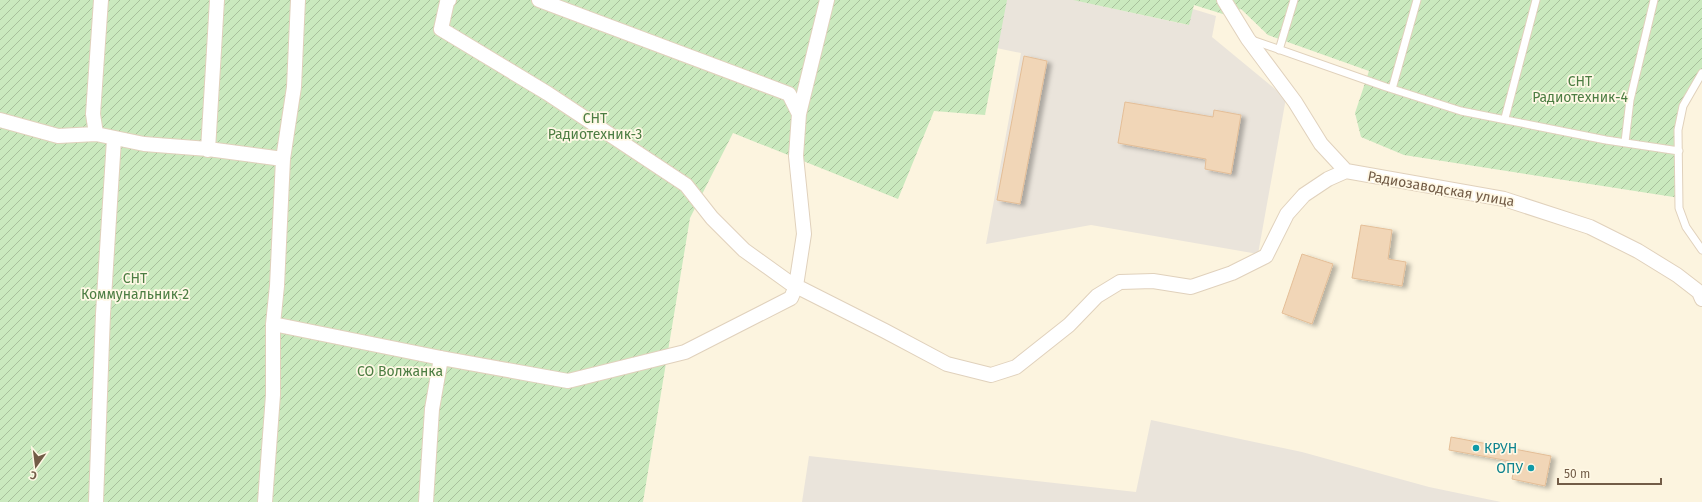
<svg xmlns="http://www.w3.org/2000/svg" width="1702" height="502" viewBox="0 0 1702 502" font-family="'Fira Sans',sans-serif">
	<style>
		.industrial { fill: #eae4db }
		.garden { fill: url(#garden-furrows) }
		.building { fill: #f1d6b7; stroke: #e4be97; filter: url(#shadow) }
		.lines { fill: none; stroke-linecap: round; stroke-linejoin: round }
		.lane-casing { stroke: #e0d1bc; stroke-width: 9 }
		.street-casing { stroke: #e0d1bc; stroke-width: 16 }
		.lane { stroke: #fff; stroke-width: 7 }
		.street { stroke: #fff; stroke-width: 14 }
		.culture-dot { fill: #0f9aa8; stroke: #fff8e5; stroke-width: 1.5 }
		.labels { text-anchor: middle; dominant-baseline: central; stroke-width: 3.5; stroke-linejoin: round; paint-order: stroke }
		.park-label { font-size: 14px; fill: #4c7d42; stroke: #fff8e5 }
		.street-label { font-size: 14px; fill: #725c47; stroke: #fff8e5 }
		.culture-label { font-size: 14px; fill: #0d838f; stroke: #fff8e5; text-anchor: start }
	</style>
	<defs>
		<pattern id="garden-furrows" width="10" height="10" patternUnits="userSpaceOnUse"><rect width="10" height="10" fill="#cae9be"/><path d="M-1 1l2-2M0 10L10 0M9 11l2-2" fill="none" stroke="#a8c09c"/></pattern>
		<filter id="shadow"><feDropShadow dx="4.5" dy="2.5" stdDeviation="2" flood-color="#0004"/></filter>
	</defs>
	<rect width="100%" height="100%" fill="#fcf4df"/>
	<path class="industrial" d="M961,0H1074L1188,25L1193,9L1216,16L1212,37L1286,98L1258,254L1091,225L986,244L1021,53L953,39Z
		M1151,420L1302,452L1429,487L1501,502H802L809,456L1136,492Z"/>
	<path class="garden" d="M0,0H1007L985,115L934,111L898,199L733,133L690,218L643,502H0Z
		M1073,0H1702V77L1681,107L1680,198L1404,155L1361,137L1355,113L1369,71L1268,35L1241,9L1226,15L1194,5L1189,25Z"/>
	<path class="building" d="M1024,56L1047,61L1020,204L997,200Z
		M1125,102L1213,117L1214,110L1241,115L1231,174L1205,169L1206,159L1118,143Z
		M1361,225L1392,230L1388,259L1406,262L1402,286L1352,278Z
		M1302,254L1333,264L1312,324L1282,313Z
		M1451,437L1551,456L1545,486L1512,479L1515,462L1449,450Z"/>
	<g class="lines">
		<g class="lane-casing">
			<path id="lane" d="M1252,40L1386,87L1461,111L1606,140L1679,151
				M1279,50L1294,0
				M1702,73L1683,106L1678,130L1679,208L1686,227L1702,250
				M1392,89L1417,0
				M1505,118L1536,0
				M1625,142L1630,100L1654,0"/>
		</g>
		<g class="street-casing">
			<path id="street" d="M449,0L447,2L441,29L547,93L686,185L712,218L744,250L790,283L885,331L947,364L991,375L1016,367L1069,325L1097,296L1120,282L1153,281L1191,287L1232,273L1266,256L1287,214L1304,195L1328,179L1346,171
				M539,0L789,94L799,114
				M1224,0L1248,39L1295,102L1321,144L1346,171
				M0,120L58,136L96,134L144,144L208,149L283,159
				M96,134L93,114L101,0
				M208,150L217,0
				M1346,171L1504,199L1590,227L1638,251L1677,275L1699,292L1702,299
				M273,324L441,358L568,381L685,352L791,298L796,286L804,234L796,156L799,114L827,0
				M96,502L103,314L114,139
				M265,502L273,395V324L277,286L283,159L294,87L298,0
				M426,502L432,409L441,358"/>
		</g>
		<use href="#lane" class="lane"/>
		<use href="#street" class="street"/>
	</g>
	<g class="culture-dot">
		<circle cx="1476" cy="448" r="4"/>
		<circle cx="1531" cy="468" r="4"/>
	</g>
	<g class="labels">
		<g class="park-label">
			<text x="1580" y="81">СНТ<tspan x="1580" dy="16">Радиотехник-4</tspan></text>
			<text x="595" y="118">СНТ<tspan x="595" dy="16">Радиотехник-3</tspan></text>
			<text x="135" y="278">СНТ<tspan x="135" dy="16">Коммунальник-2</tspan></text>
			<text x="400" y="371">СО Волжанка</text>
		</g>
		<g class="street-label">
			<text transform="translate(1441 189) rotate(10)">Радиозаводская улица</text>
		</g>
		<g class="culture-label">
			<text x="1484" y="448">КРУН</text>
			<text x="1523" y="468" text-anchor="end">ОПУ</text>
		</g>
	</g>
	<g transform="translate(36 466) rotate(194)" stroke="#fff8e5" stroke-width="3" paint-order="stroke">
	<path d="M0-3L7 15L0 10L-7 15Z" fill="#725c47"/>
	<text y="-6" font-size="11" font-weight="bold" text-anchor="middle" fill="#725c47">С</text>
	</g>
	<path d="M1558 478v6h103v-6" fill="none" stroke="#725c47" stroke-width="2"/>
	<text x="1564" y="478" font-size="12" fill="#725c47" stroke="#fff8e5" stroke-width="3" paint-order="stroke">50 m</text>
</svg>
